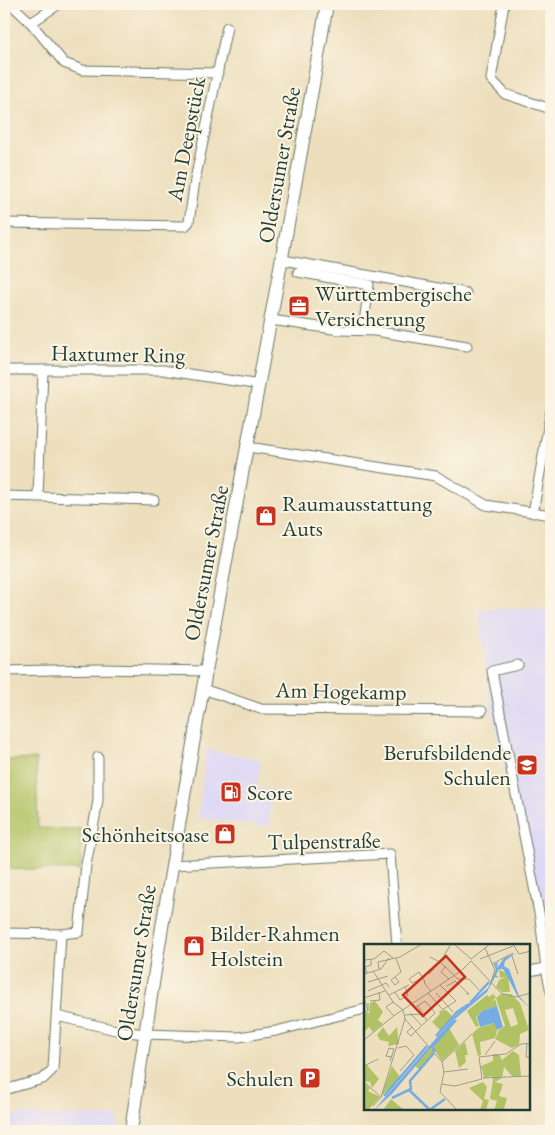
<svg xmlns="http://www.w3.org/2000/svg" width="555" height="1135" viewBox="0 0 555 1135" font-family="'EB Garamond',serif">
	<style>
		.built { fill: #dbd6f7 }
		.green { fill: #b1c265; stroke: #68804c }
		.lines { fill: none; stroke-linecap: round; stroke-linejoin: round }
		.minor-casing { stroke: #677664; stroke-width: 11 }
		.secondary-casing { stroke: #677664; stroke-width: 14 }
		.minor { stroke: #fff; stroke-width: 9 }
		.secondary { stroke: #fff; stroke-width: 12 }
		.labels { text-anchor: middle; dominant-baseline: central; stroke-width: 4; stroke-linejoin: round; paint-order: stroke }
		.street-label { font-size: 22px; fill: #1f3d34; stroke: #fcf5e5 }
		.poi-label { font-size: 22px; fill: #1f3d34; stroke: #fcf5e5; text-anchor: start }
		.inset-river { fill: none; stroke: #75ace3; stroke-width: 2.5 }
		.inset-road { fill: none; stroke: #9b9e86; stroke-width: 1 }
		.view { fill: #c8321e; fill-opacity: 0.15; stroke: #c8321e; stroke-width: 2.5 }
		.inset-edge { fill: none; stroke: #1f3d34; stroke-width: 2.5 }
	</style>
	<rect width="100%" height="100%" fill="#fcf5e5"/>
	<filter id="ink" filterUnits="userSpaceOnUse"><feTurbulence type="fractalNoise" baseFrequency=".02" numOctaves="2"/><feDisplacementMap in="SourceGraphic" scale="10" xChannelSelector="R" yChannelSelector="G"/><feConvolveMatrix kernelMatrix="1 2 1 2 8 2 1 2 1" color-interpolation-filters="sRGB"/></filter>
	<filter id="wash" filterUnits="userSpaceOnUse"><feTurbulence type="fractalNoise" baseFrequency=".0096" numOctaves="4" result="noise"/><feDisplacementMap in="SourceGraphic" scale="20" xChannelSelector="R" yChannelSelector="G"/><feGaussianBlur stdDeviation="1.12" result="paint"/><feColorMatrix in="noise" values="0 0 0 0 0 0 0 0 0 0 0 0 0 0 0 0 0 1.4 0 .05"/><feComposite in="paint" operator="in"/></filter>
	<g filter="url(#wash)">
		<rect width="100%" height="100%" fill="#eddfbd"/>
		<path class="built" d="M551,608V928L516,820L492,710L478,609Z
			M206,749L261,760L257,788L273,790L268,827L198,818Z
			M4,1115L117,1116V1131H4Z"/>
		<path class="green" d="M36,759L38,828L81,829V870L4,869V760Z"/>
	</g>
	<g filter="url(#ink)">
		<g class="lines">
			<g class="minor-casing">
				<path id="minor" d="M11,4L31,23L64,63L82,70L218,73
					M504,4L491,79L505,94L551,109
					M31,23L59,4
					M4,223L185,226L189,222L195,180L227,27
					M283,260L466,293
					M298,272L369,285L363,330
					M271,320L340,330L375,331L467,346
					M4,370H163L260,385
					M248,447L436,476L486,505L551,515
					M4,496L154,500
					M38,497L43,371
					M533,513L551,410
					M518,665L492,671L540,918L546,968L529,971
					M4,671L101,669L207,671
					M203,689L261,709L482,711
					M172,865L390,854L397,945
					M4,933L61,934L79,932L86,865L98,801V757
					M546,968L551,992
					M57,1016L120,1031L145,1034L239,1037L276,1031L365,1009
					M4,1090L43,1079L53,1069L61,934"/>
			</g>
			<g class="secondary-casing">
				<path id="secondary" d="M131,1131C184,754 263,380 327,4"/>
			</g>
			<use href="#minor" class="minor"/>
			<use href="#secondary" class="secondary"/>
		</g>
	</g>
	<defs>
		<g id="office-square" transform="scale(1.125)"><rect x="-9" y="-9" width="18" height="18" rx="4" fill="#c8321e" stroke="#fcf5e5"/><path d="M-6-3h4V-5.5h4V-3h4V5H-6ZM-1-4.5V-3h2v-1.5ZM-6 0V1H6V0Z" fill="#fff"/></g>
		<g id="shop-square" transform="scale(1.125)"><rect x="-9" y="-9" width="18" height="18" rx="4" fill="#c8321e" stroke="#fcf5e5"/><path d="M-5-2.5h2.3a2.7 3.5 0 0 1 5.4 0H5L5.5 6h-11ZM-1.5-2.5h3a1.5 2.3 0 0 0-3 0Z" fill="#fff"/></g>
		<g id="school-square" transform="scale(1.125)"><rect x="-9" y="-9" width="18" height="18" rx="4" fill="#c8321e" stroke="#fcf5e5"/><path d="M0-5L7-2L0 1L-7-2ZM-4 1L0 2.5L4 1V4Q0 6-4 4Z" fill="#fff"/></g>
		<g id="fuel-square" transform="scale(1.125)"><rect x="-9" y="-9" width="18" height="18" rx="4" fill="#c8321e" stroke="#fcf5e5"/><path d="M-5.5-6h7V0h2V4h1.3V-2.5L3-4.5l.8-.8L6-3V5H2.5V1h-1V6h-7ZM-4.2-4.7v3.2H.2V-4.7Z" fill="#fff"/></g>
		<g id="parking-square" transform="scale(1.125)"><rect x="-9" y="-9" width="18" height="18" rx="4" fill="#c8321e" stroke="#fcf5e5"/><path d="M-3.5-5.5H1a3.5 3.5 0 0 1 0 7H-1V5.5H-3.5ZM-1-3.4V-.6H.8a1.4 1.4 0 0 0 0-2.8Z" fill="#fff"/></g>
	</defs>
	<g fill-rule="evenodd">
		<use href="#office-square" x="299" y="306"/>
		<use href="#shop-square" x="266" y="516"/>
		<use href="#school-square" x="527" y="765"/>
		<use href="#fuel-square" x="231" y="792"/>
		<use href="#shop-square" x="225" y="834"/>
		<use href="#shop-square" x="194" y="946"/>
		<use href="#parking-square" x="310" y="1078"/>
	</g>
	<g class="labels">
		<g class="street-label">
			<text transform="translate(186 139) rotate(-79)">Am Deepstück</text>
			<text transform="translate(279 165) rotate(-80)">Oldersumer Straße</text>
			<text transform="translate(118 354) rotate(1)">Haxtumer Ring</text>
			<text transform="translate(206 563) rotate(-79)">Oldersumer Straße</text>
			<text transform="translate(341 691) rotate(1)">Am Hogekamp</text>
			<text transform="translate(324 841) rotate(-1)">Tulpenstraße</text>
			<text transform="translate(136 963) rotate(-81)">Oldersumer Straße</text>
		</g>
		<g class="poi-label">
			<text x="315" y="293">Württembergische<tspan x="315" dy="25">Versicherung</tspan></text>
			<text x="282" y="503">Raumausstattung<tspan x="282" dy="25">Auts</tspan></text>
			<text x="511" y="752" text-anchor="end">Berufsbildende<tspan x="511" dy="25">Schulen</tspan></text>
			<text x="247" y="792">Score</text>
			<text x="209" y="834" text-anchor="end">Schönheitsoase</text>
			<text x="210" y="933">Bilder-Rahmen<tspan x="210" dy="25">Holstein</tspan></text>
			<text x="294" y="1078" text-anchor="end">Schulen</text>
		</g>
	</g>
	<g transform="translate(364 944)">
		<rect width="166" height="166" fill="#eddfbd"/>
		<path d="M135,25L144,31L146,48H138L132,43L135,36L142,33L136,34ZM129,50L132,53L125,60L131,55L133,62L118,67L112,73L115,82L112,83L103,67L123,51L125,53ZM137,50H147L156,59L165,86L156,90L155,101L148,104L131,95L135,86L141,82L132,54ZM149,64L154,80L147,83L141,66ZM11,57L19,68L14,76L19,80L9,88L5,83L0,88V63L5,70L6,59ZM82,66L89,73L77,87L68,78L76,70L75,67ZM131,79L133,87L131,94L116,98L117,111L114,112L108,90L114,84ZM19,83L25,92L33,83L35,100L24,102L25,98L16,96L13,91ZM85,84L95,101L78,117L69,104ZM101,98L104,111H101L102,118L95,124L91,107ZM66,105L70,109L55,125L51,122ZM149,107L155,111L157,132L149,133L140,123L138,134L131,138L139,140L135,152L143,154L140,165L130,166L133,157L126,155L129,135L127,132L120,134L117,122L129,117V110H135L138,116ZM3,121L15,135L8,144L6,138L0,137V122ZM28,122L37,134L17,152ZM119,138L123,143L120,155L125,156L122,166H116L119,157L105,144ZM0,139L6,144L4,147L16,153L4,166H0ZM27,155L40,166H19Z" fill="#b1c265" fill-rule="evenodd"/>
		<path d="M152,9L141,17L140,22L145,25L155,52L166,64L154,53L139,25H135L132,31L135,34L131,33L123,48L91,75L28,150L10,166L93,70L124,44L132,26L130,20L134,18L133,24L140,14ZM133,62L139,83L133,86L130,79L116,83L113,73L118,67Z" fill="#75ace3"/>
		<path class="inset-river" d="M106,59L125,38M72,92L93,68L105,60M71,108L68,103L92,76M45,146L66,166M20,152L63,102M28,154L47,145L46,137L70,109M67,165L81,155"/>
		<path class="inset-road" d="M90,0L107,15M149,0L155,10L167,7M121,4L131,26L126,41M148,12L154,30M66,13L76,18L87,0M107,15L126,0M116,15L149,2M0,16L10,15L20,7L29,14M107,17L137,49L152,53L167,49M128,20L149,9M82,22L77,28L85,35M15,25L14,18L36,13L58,0M9,27L29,58L39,66L41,75L17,153M3,29L1,23L7,21V16M0,30L17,25L25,14M65,30L76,18L94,35M31,33L27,36L31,41L35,38L31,33L37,28L32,14M59,34L48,39L45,35L55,28L60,36L61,40L67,47M94,35H105L115,46M4,38L24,32M76,41L92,57L78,66M83,42L91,37L105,50H102M4,47L22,39L25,43M31,48L36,56L44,51L41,43M64,49L79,66M72,49L89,68M25,51L45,41M6,57L16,56L15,48M29,58L22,63L30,72M4,59V67L0,54L21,47M54,62L63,77M46,69L57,81M31,71L97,27L107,17M41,71L58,70M41,75L78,118L80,128L76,148L93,166M48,83L43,88L47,92L52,87M52,87L71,69L61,57L52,63M0,96L32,70M163,99L162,113H167M34,104L42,102L50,111L36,127M121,111L131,97M26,117L30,105L25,104L22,112L27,113M78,118L108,90M0,122L14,115M80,128L104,125M119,134L167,132M0,138L17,153L9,162M77,140L91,142L118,135L115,113L142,110L157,100L167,99"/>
		<path class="view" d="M82,12L101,33L59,72L39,51Z"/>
		<rect width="166" height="166" class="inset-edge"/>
	</g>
	<rect width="555" height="1135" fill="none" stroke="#fcf5e5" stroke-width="20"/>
</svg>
